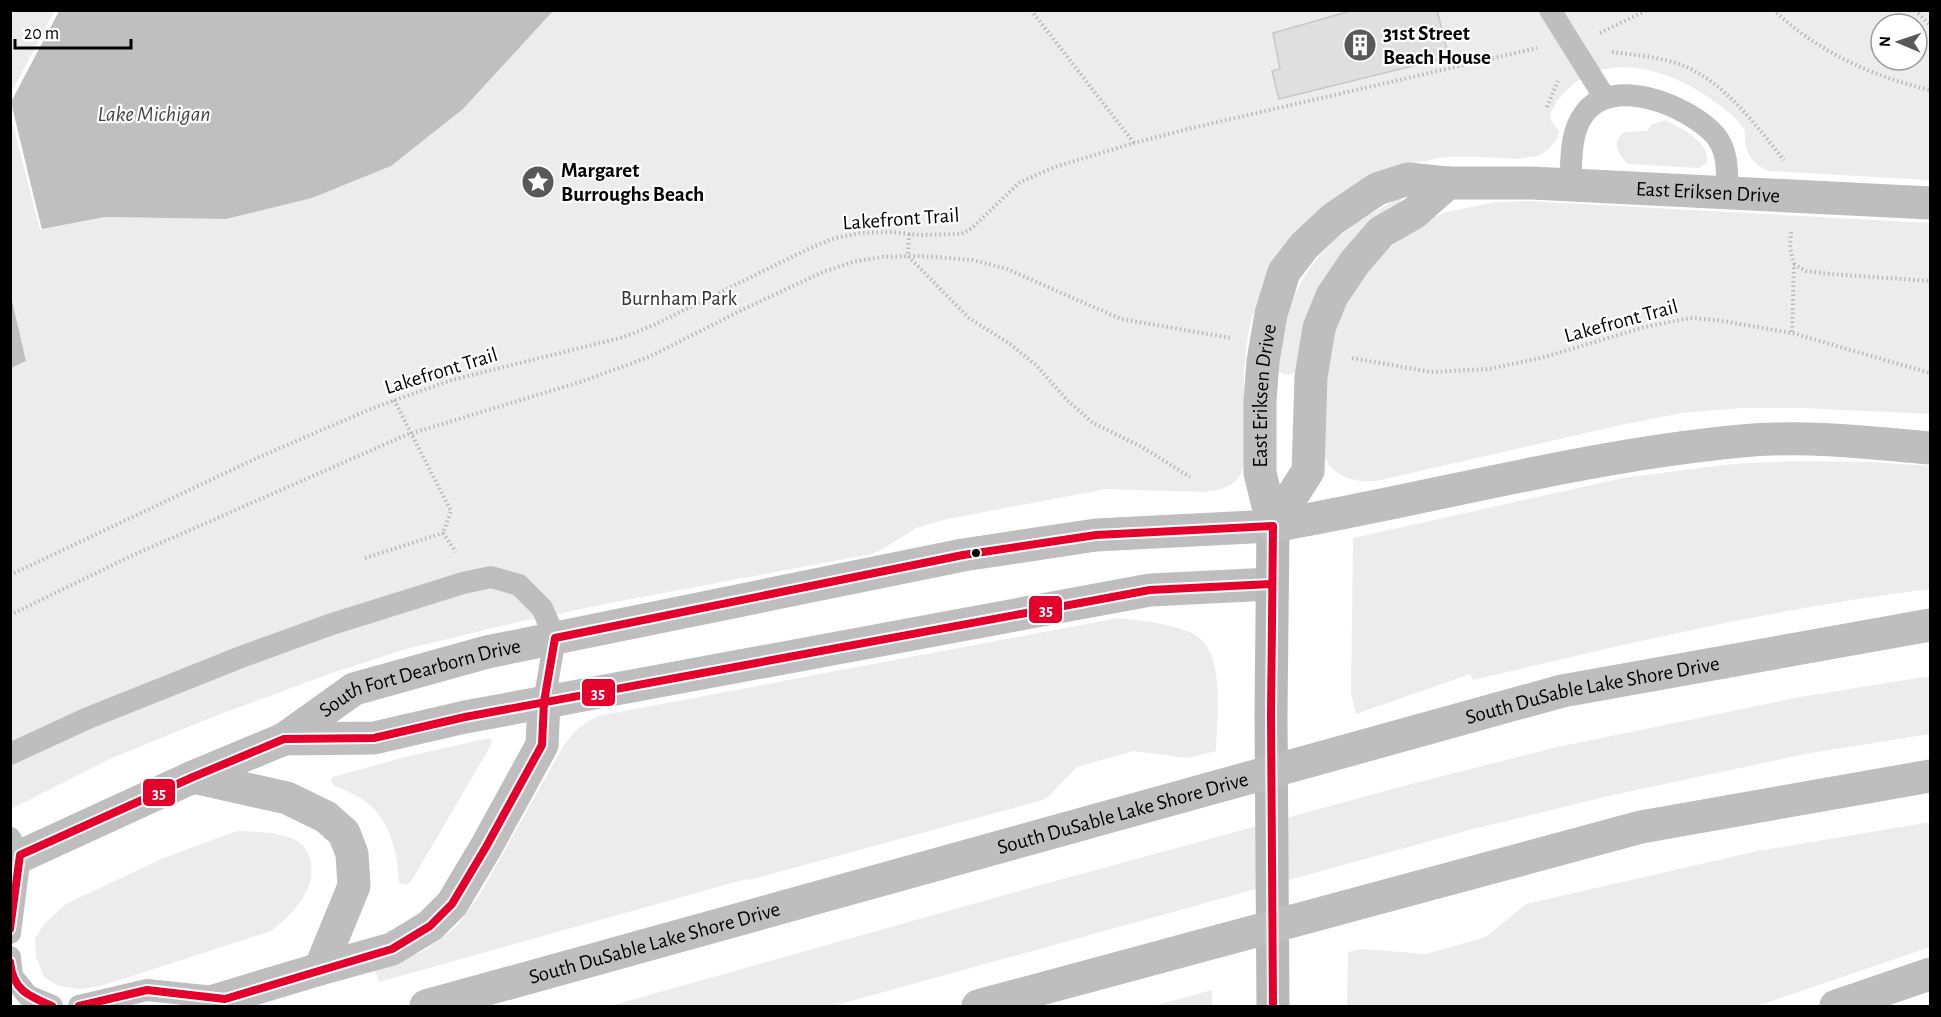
<svg xmlns="http://www.w3.org/2000/svg" width="1941" height="1017" viewBox="0 0 1941 1017" font-family="'Alegreya Sans',sans-serif">
	<style>
		.green { fill: #ececec; fill-rule: evenodd }
		.water { fill: #bfbfbf }
		.pier { fill: #fff }
		.building { fill: #dfdfdf; stroke: #c7c7c7; stroke-width: 1.5 }
		.lines { fill: none; stroke-linecap: round; stroke-linejoin: round }
		.path { stroke: #b9b9b9; stroke-width: 4; stroke-dasharray: 1.5 3; stroke-linecap: butt }
		.service { stroke: #bebebe; stroke-width: 22 }
		.minor { stroke: #bebebe; stroke-width: 33 }
		.secondary { stroke: #b8b8b8; stroke-width: 33 }
		.motorway { stroke: #bebebe; stroke-width: 33 }
		.bus-1-casing { stroke: #fff; stroke-width: 12 }
		.bus-1 { stroke: #e4002b; stroke-width: 8 }
		.bus-dot { fill: #000; stroke: #fff; stroke-width: 2 }
		.labels { text-anchor: middle; dominant-baseline: central; stroke-width: 4.5; stroke-linejoin: round; paint-order: stroke }
		.poi-label { font-size: 21px; font-weight: bold; fill: #000; stroke: #fff; text-anchor: start }
		.street-label { font-size: 21px; fill: #000; stroke: #fff }
		.park-label { font-size: 21px; fill: #333; stroke: #fff }
		.water-label { font-size: 22px; font-style: italic; fill: #444; stroke: #fff }
		.line-badge { stroke: #fff; stroke-width: 2 }
		.badge-label { font-size: 16px; text-anchor: middle; font-weight: bold; fill: #fff }
	</style>
	<rect width="100%" height="100%" fill="#fff"/>
	<path class="green" d="M553,10L1930,11V180L1768,171C1753,163 1747,157 1745,140C1745,135 1745,130 1743,127C1734,115 1719,105 1708,97C1666,69 1608,51 1568,89C1562,94 1548,111 1551,120C1553,124 1557,128 1559,132L1557,139L1549,149L1538,156L1516,159L1482,157H1446L1408,164L1263,292C1259,301 1255,309 1252,318C1247,334 1246,355 1244,373C1242,399 1253,456 1239,477C1231,489 1214,491 1201,492L1106,489L947,519L916,528L883,549L872,554L615,602L505,625L406,649L326,675L210,718L112,758L11,809L10,368L26,361L10,292V15L13,11H59L11,102L43,229L105,217L226,219L312,198L391,166L463,109ZM1881,24H1917V60H1881Z
		M1665,120C1682,129 1710,141 1707,163L1699,168L1627,164C1618,151 1611,145 1624,132L1647,131L1651,125Z
		M1401,197V201C1366,225 1333,256 1316,296C1306,319 1302,347 1295,372C1289,376 1284,375 1278,371C1280,354 1281,336 1285,321C1304,257 1345,226 1401,197Z
		M1527,201L1930,223V414L1803,408H1741L1682,413L1621,425L1376,481C1353,483 1331,476 1323,453L1325,386L1330,343L1351,292L1382,254L1422,222L1446,212L1496,202Z
		M1795,461L1870,462L1930,466V589C1776,608 1624,644 1473,680L1470,674L1356,714L1351,694L1353,538L1623,478L1732,464Z
		M1118,618C1138,620 1189,625 1203,641C1224,666 1217,719 1216,751L1188,758L1133,751L1077,767L1046,799L749,880L746,879L379,982L375,970L402,961L427,949L456,927L480,894L560,752C570,735 579,725 598,716Z
		M1930,676V734L1810,753L1613,795L1473,829L833,1006H610L1019,891L1396,788L1553,748L1800,697Z
		M489,738L492,740L490,747L412,880L406,885L399,883C398,856 392,828 373,808C363,797 346,791 333,785L331,780L333,777L401,758Z
		M1930,822V947L1757,1006H1347L1348,952L1362,949L1426,954L1486,937L1526,904L1758,851Z
		M237,831C256,832 284,831 300,843C306,848 310,856 311,863C315,893 292,914 271,931L101,986L80,989L59,986L44,977L36,957L35,939L44,924L66,904L161,859Z
		M1212,990V1006H1153Z"/>
	<path class="water" d="M59,11H553L463,109L391,166L312,198L226,219L105,217L42,229L10,102Z
		M10,292L26,361L11,368H10Z"/>
	<path class="pier" d="M55,10L59,11L11,102L42,232L40,229L10,114V95Z"/>
	<path class="building" d="M1354,10H1437L1449,57L1279,99L1272,71L1280,69L1273,33Z"/>
	<g class="lines">
		<path class="path" d="M1031,10L1134,143
			M1773,10C1785,20 1797,31 1810,39C1846,64 1888,80 1930,90
			M1915,10L1930,25
			M1600,33L1647,10
			M1612,52C1636,55 1662,57 1684,66C1727,84 1756,126 1784,160
			M1547,107L1558,81
			M1791,232L1790,248L1794,264L1792,333
			M909,234L908,256L969,318L1010,344L1036,365L1068,401L1093,423L1142,447L1190,477
			M1794,264L1806,271L1830,274L1930,281
			M1352,358L1431,372L1489,369L1541,358L1645,327L1690,318L1716,320L1792,333L1930,373
			M394,400L451,511L443,533
			M443,533L456,552
			M365,558L443,533
			M10,575L257,458L373,408L452,380L624,337L656,324L806,250L832,239L860,233L892,232L919,235L961,234L972,228L1020,182L1055,167L1134,143L1192,128L1537,48
			M10,615L131,556L406,435L580,382L649,357L746,308L823,272L853,262L881,257L922,256L973,260L1007,269L1121,319L1231,338"/>
		<path class="service" d="M1550,10L1605,98
			M1570,186C1572,162 1569,134 1584,114C1612,74 1689,106 1715,135C1729,152 1727,173 1727,193
			M10,754L88,718L241,657L332,624L463,583L491,577L519,585L542,608L555,638L544,702
			M10,838L20,855L10,933
			M10,957L12,976L28,996L52,1006
			M79,1006L147,990L214,997"/>
		<g class="minor">
			<path id="s1" d="M1273,526L1260,473V401L1263,361L1271,314L1284,272L1304,246L1333,219L1377,189L1408,179L1448,183H1532L1930,203"/>
			<path d="M1273,526L1308,471L1311,377L1319,328L1332,296L1355,262L1381,232L1414,213L1448,183"/>
			<path d="M284,739L374,738L465,717L1150,590L1271,584"/>
			<path id="s2" d="M10,861L193,777L284,739L354,689L487,652L963,555L1096,535L1273,526"/>
		</g>
		<path class="secondary" d="M1273,526L1271,715L1273,1006"/>
		<g class="motorway">
			<path d="M1273,526C1429,499 1582,456 1741,441C1804,435 1867,442 1930,448"/>
			<path d="M193,777L287,798L326,817L344,833L352,854L354,886L320,969"/>
			<path d="M197,1006L320,969L392,949L430,926L452,904L486,847L542,745L544,702"/>
			<path id="s3" d="M426,1006L1562,691L1930,625"/>
			<path d="M978,1006L1641,827L1930,776"/>
			<path d="M1836,1006L1930,974"/>
		</g>
		<g class="bus-1-casing">
			<path id="bus-1" d="M10,929L20,855L193,777L284,739L374,738L465,717L1150,590L1271,584
				M10,962C13,990 28,996 52,1006
				M79,1006L147,990L225,999L392,949L430,926L452,904L486,847L542,745L544,702L555,638L963,555L1096,535L1273,526L1271,715L1273,1006"/>
		</g>
		<use href="#bus-1" class="bus-1"/>
	</g>
	<defs>
		<g id="building-disc" transform="scale(1.725)"><circle r="9.5" fill="#595959" stroke="#fff"/><path d="M-4-6H4V6H1V3H-1V6H-4ZM-2.5-4.3h1.7v1.8h-1.7ZM.8-4.3h1.7v1.8H.8ZM-2.5-1h1.7V.8h-1.7ZM.8-1h1.7V.8H.8Z" fill="#fff"/></g>
		<g id="sight-disc" transform="scale(1.725)"><circle r="9.5" fill="#595959" stroke="#fff"/><path d="M0-6L1.8-2.2L6-1.7L2.9 1.2L3.7 5.4L0 3.3L-3.7 5.4L-2.9 1.2L-6-1.7L-1.8-2.2Z" fill="#fff"/></g>
	</defs>
	<g fill-rule="evenodd">
		<use href="#building-disc" x="1360" y="45"/>
		<use href="#sight-disc" x="538" y="182"/>
	</g>
	<circle class="bus-dot" cx="976" cy="553" r="5"/>
	<g class="labels">
		<g class="poi-label">
			<text x="1383" y="33">31st Street<tspan x="1383" dy="24">Beach House</tspan></text>
			<text x="561" y="170">Margaret<tspan x="561" dy="24">Burroughs Beach</tspan></text>
		</g>
		<g class="street-label">
			<text stroke="none"><textPath href="#s1" startOffset="717">East Eriksen Drive</textPath></text>
			<text transform="translate(901 219) rotate(-4)">Lakefront Trail</text>
			<text transform="translate(1621 321) rotate(-15)">Lakefront Trail</text>
			<text transform="translate(441 371) rotate(-17)">Lakefront Trail</text>
			<text stroke="none"><textPath href="#s1" startOffset="132">East Eriksen Drive</textPath></text>
			<text stroke="none"><textPath href="#s2" startOffset="452">South Fort Dearborn Drive</textPath></text>
			<text stroke="none"><textPath href="#s3" startOffset="1209">South DuSable Lake Shore Drive</textPath></text>
			<text stroke="none"><textPath href="#s3" startOffset="723">South DuSable Lake Shore Drive</textPath></text>
			<text stroke="none"><textPath href="#s3" startOffset="237">South DuSable Lake Shore Drive</textPath></text>
		</g>
		<g class="park-label">
			<text x="679" y="298">Burnham Park</text>
		</g>
		<g class="water-label">
			<text x="154" y="114">Lake Michigan</text>
		</g>
	</g>
	<g class="line-badge">
		<rect x="1028" y="595" width="35" height="29" rx="6" fill="#e4002b"/>
		<rect x="581" y="678" width="35" height="29" rx="6" fill="#e4002b"/>
		<rect x="142" y="778" width="34" height="29" rx="6" fill="#e4002b"/>
	</g>
	<g class="badge-label">
		<text x="1046" y="615">35</text>
		<text x="598" y="698">35</text>
		<text x="159" y="798">35</text>
	</g>
	<rect width="1941" height="1017" fill="none" stroke="#000000" stroke-width="24"/>
	<g transform="translate(1899 42) rotate(272)"><circle r="28" fill="#ffffff" stroke="#999999" stroke-width="1.5"/>
	<path d="M0-4.5L10 22L0 15L-10 22Z" fill="#595959"/>
	<text y="-9" font-size="16" font-weight="bold" text-anchor="middle" fill="#000000">N</text>
	</g>
	<path d="M15 39v9h116v-9" fill="none" stroke="#000000" stroke-width="3"/>
	<text x="24" y="39" font-size="18" fill="#000000" stroke="#ffffff" stroke-width="4.5" paint-order="stroke">20 m</text>
</svg>
